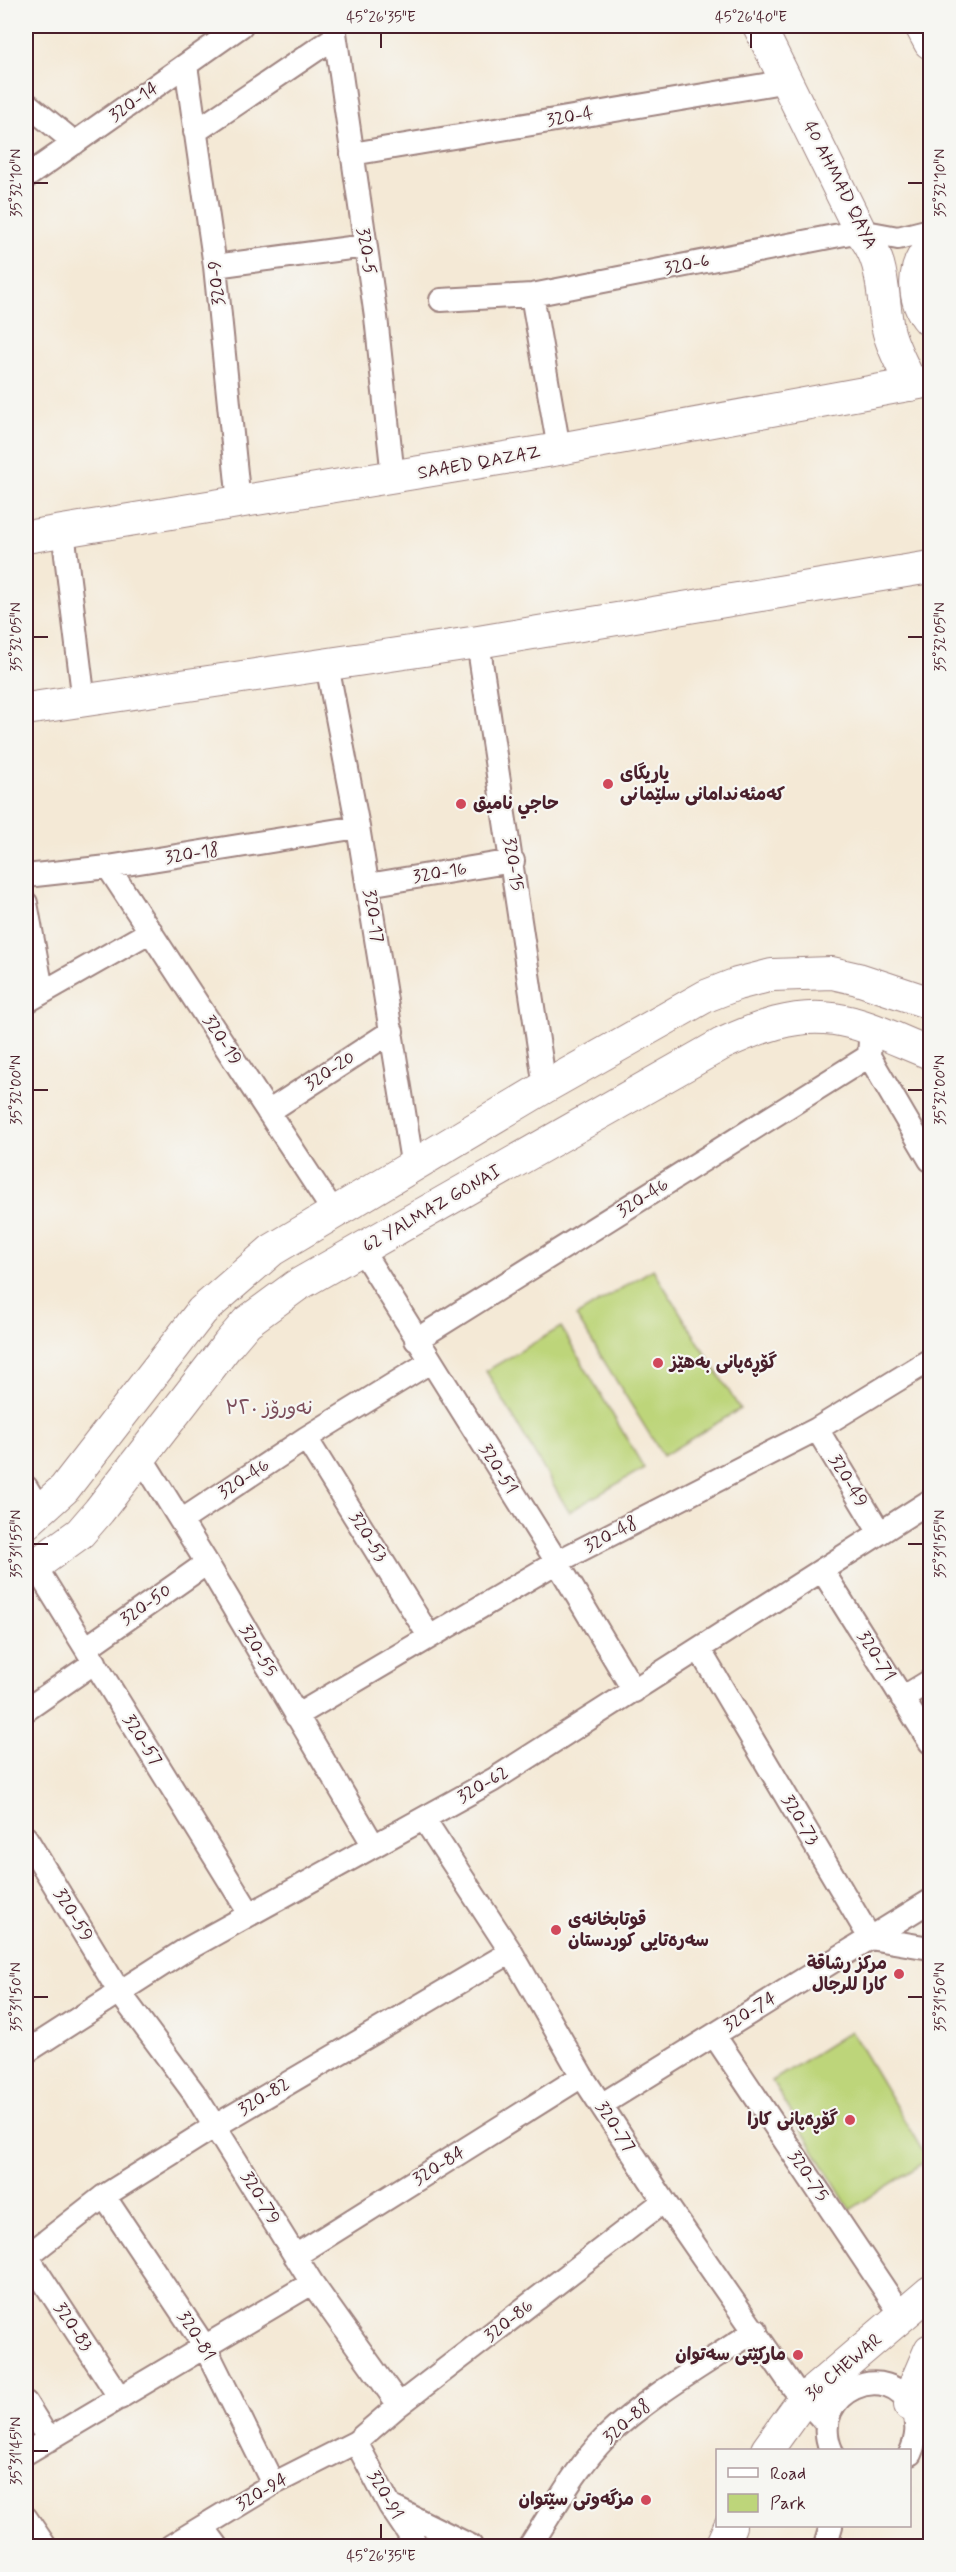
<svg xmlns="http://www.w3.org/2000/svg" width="956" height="2572" viewBox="0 0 956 2572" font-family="Mynerve,'Playpen Sans Arabic',sans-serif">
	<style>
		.park { fill: #bdd57a; stroke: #847a52; stroke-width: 1.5 }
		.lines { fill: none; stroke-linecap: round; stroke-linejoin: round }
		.street-casing { stroke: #9f8480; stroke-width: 26 }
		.secondary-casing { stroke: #9f8480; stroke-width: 34 }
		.street { stroke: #fff; stroke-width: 22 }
		.secondary { stroke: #fff; stroke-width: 32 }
		.ticks { fill: none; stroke: #4a1f2b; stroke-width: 2 }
		.poi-dot { fill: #d1495b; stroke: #f6f6f2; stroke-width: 2 }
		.labels { text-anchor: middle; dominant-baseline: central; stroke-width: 4.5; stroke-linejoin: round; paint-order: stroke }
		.street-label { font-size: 18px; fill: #4a1f2b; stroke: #f6f6f2 }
		.poi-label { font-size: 18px; font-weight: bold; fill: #4a1f2b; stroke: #f6f6f2; text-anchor: start }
		.neighbourhood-label { font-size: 20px; fill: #7c4e5b; stroke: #f6f6f2 }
		.neatline { fill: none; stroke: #4a1f2b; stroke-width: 2 }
		.ticks-label { font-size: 15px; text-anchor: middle; fill: #4a1f2b }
	</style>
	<rect width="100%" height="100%" fill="#f6f6f2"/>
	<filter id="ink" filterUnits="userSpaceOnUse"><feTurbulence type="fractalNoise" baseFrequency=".0167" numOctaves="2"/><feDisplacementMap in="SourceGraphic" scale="12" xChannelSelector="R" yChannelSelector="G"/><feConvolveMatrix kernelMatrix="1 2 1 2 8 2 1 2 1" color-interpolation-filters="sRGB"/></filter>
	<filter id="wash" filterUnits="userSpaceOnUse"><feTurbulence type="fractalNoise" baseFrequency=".008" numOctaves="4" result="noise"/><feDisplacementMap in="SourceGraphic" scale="24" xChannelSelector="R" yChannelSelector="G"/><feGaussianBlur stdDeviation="1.35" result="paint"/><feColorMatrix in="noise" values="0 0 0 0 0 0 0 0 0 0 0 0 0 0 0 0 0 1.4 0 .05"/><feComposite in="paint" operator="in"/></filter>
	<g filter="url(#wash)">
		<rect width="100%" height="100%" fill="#f4e9d6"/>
		<path class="park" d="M653,1269L740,1409L663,1456L576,1316Z
			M561,1327L644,1468L569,1512L486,1371Z
			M851,2031L928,2160L850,2210L772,2081Z"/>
	</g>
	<g filter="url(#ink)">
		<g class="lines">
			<g class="street-casing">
				<path id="street" d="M334,26L376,317L393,477
					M186,65L215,266L239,503
					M26,103L75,143
					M195,132L335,37
					M352,154L788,81
					M26,177L241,26
					M215,266L365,246
					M532,295L559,449
					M441,300L532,295L860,231L898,238L930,230
					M63,531L84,702
					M478,642L545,1087
					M327,665L358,827L413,1168
					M108,867L335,1214
					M26,876L108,867L358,827
					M368,885L513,861
					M26,903L42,990
					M26,1002L151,931
					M870,1041L869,1056L930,1160
					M268,1112L392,1031
					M361,1249L557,1562L634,1691
					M416,1340L869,1056
					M817,1429L880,1533
					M306,1438L429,1636
					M141,1457L207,1563L374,1846
					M26,1487L41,1512
					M181,1521L306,1438L430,1362
					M35,1566L250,1914
					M822,1570L930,1742
					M86,1648L207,1563
					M699,1649L870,1938L930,1948
					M902,1698L930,1681
					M26,1710L95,1662
					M296,1716L557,1562L817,1429L930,1360
					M424,1819L511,1952L582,2076L664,2201L793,2387L826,2423
					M26,1838L120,1993L194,2093L312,2283L399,2405
					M714,2035L903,2317
					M26,2052L182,1952L493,1780L930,1501
					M601,2105L930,1901
					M104,2196L205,2347L273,2484
					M27,2256L120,2398
					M295,2256L582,2076
					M26,2257L104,2196L217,2125L511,1952
					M26,2403L49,2440
					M356,2442L390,2506L417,2546
					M831,2450C807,2391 890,2357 912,2409C919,2425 917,2439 910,2454
					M26,2453L312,2283
					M392,2507L471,2546
					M26,2518L45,2546
					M203,2527L217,2546
					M171,2546L273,2484L356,2442L399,2405L664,2201
					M530,2546C554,2509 575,2469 606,2437C649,2395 706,2364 756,2330
					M825,2546L831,2526"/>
			</g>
			<g class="secondary-casing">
				<path id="secondary" d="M759,26L860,231C886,261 881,293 888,329C892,348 904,367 911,385
					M921,26L930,43
					M930,248C911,268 912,301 930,321
					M26,537L559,449L930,381
					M26,709L478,642L930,567
					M26,1523L64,1489L202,1311L272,1250L545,1087L706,996L737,984L772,975L832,973L858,979L930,1003
					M26,1572L80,1533L99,1511L229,1343L247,1322L296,1286L722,1044C757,1028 794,1013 834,1019C865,1023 901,1042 930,1053
					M910,2405L915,2385L930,2350
					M767,2450L803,2400L930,2292
					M721,2546L730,2526"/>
			</g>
			<use href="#street" class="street"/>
			<use href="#secondary" class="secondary"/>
		</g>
	</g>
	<path class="ticks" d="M381,33V48M751,33V48M33,183H48M908,183H923M33,637H48M908,637H923M33,1090H48M908,1090H923M33,1544H48M908,1544H923M33,1997H48M908,1997H923M33,2451H48M381,2524V2539"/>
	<g class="poi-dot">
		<circle cx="608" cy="784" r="6"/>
		<circle cx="461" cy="804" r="6"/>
		<circle cx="658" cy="1363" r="6"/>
		<circle cx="556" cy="1930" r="6"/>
		<circle cx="899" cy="1974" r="6"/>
		<circle cx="850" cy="2120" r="6"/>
		<circle cx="798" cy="2355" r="6"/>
		<circle cx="646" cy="2500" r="6"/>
	</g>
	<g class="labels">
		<g class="street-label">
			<text transform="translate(134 102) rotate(-35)">320-14</text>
			<text transform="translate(570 117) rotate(-10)">320-4</text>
			<text transform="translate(840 185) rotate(63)">40 AHMAD QAYA</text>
			<text transform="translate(366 251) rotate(81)">320-5</text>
			<text transform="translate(687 265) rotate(-11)">320-6</text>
			<text transform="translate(217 283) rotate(-96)">320-9</text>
			<text transform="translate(479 463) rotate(-10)">SAAED QAZAZ</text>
			<text transform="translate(192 854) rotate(-9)">320-18</text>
			<text transform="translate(513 864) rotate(81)">320-15</text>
			<text transform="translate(440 873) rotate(-9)">320-16</text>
			<text transform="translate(373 916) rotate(81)">320-17</text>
			<text transform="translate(222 1040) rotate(57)">320-19</text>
			<text transform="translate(330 1071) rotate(-33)">320-20</text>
			<text transform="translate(643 1198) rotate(-32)">320-46</text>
			<text transform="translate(432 1209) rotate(-30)">62 YALMAZ GONAI</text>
			<text transform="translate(498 1469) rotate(58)">320-51</text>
			<text transform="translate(244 1479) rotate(-33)">320-46</text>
			<text transform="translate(848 1481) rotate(59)">320-49</text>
			<text transform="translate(611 1535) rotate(-27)">320-48</text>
			<text transform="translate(368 1537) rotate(58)">320-53</text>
			<text transform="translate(146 1605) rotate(-35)">320-50</text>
			<text transform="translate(258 1651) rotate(60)">320-55</text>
			<text transform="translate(876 1656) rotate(58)">320-71</text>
			<text transform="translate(142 1740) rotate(58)">320-57</text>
			<text transform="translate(483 1785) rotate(-30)">320-62</text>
			<text transform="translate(800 1820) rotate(59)">320-73</text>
			<text transform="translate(73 1915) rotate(59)">320-59</text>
			<text transform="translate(750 2012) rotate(-32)">320-74</text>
			<text transform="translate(264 2097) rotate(-31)">320-82</text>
			<text transform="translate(615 2127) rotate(57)">320-77</text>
			<text transform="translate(439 2166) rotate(-32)">320-84</text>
			<text transform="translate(808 2176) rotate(56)">320-75</text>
			<text transform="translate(260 2198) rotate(59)">320-79</text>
			<text transform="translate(509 2321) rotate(-38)">320-86</text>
			<text transform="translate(73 2327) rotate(56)">320-83</text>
			<text transform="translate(196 2336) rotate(58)">320-81</text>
			<text transform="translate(844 2367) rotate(-40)">36 CHEWAR</text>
			<text transform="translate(627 2422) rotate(-41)">320-88</text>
			<text transform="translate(262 2492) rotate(-30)">320-94</text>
			<text transform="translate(385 2495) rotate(60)">320-91</text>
		</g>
		<g class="poi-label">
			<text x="620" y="774">یاریگای<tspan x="620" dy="21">کەمئەندامانی سلێمانی</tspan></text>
			<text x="473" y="804">حاجي ناميق</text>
			<text x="670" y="1363">گۆڕەپانی بەهێز</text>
			<text x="568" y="1920">قوتابخانەی<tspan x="568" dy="21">سەرەتایی کوردستان</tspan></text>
			<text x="887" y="1964" text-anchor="end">مركز رشاقة<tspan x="887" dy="21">كارا للرجال</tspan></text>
			<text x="838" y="2120" text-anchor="end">گۆڕەپانی کارا</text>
			<text x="786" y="2355" text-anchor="end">مارکێتی سەتوان</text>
			<text x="634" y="2500" text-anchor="end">مزگەوتی سێتوان</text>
		</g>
		<g class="neighbourhood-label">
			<text x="269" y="1408">نەورۆز ٣٢٠</text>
		</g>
	</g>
	<rect width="956" height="2572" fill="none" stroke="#f6f6f2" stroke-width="66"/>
	<rect x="716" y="2449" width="195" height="78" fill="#f6f6f2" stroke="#b1a0a2" stroke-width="1.5"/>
	<rect x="728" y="2468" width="30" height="9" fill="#ffffff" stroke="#b1a0a2" stroke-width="1.5"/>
	<text x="770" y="2479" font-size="18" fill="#4a1f2b">Road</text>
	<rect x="728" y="2494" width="30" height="18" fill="#bdd57a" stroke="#b1a0a2" stroke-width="1.5"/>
	<text x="770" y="2509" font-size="18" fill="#4a1f2b">Park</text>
	<rect x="33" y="33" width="890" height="2506" class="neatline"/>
	<g class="ticks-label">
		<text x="381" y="22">45°26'35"E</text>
		<text x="751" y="22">45°26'40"E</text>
		<text transform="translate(16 183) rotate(-90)" y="5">35°32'10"N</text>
		<text transform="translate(940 183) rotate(-90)" y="5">35°32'10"N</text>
		<text transform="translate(16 637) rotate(-90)" y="5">35°32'05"N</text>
		<text transform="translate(940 637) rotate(-90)" y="5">35°32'05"N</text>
		<text transform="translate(16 1090) rotate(-90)" y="5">35°32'00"N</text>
		<text transform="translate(940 1090) rotate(-90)" y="5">35°32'00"N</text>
		<text transform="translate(16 1544) rotate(-90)" y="5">35°31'55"N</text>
		<text transform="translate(940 1544) rotate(-90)" y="5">35°31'55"N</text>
		<text transform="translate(16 1997) rotate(-90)" y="5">35°31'50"N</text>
		<text transform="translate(940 1997) rotate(-90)" y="5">35°31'50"N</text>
		<text transform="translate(16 2451) rotate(-90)" y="5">35°31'45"N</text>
		<text x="381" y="2561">45°26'35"E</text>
	</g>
</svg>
